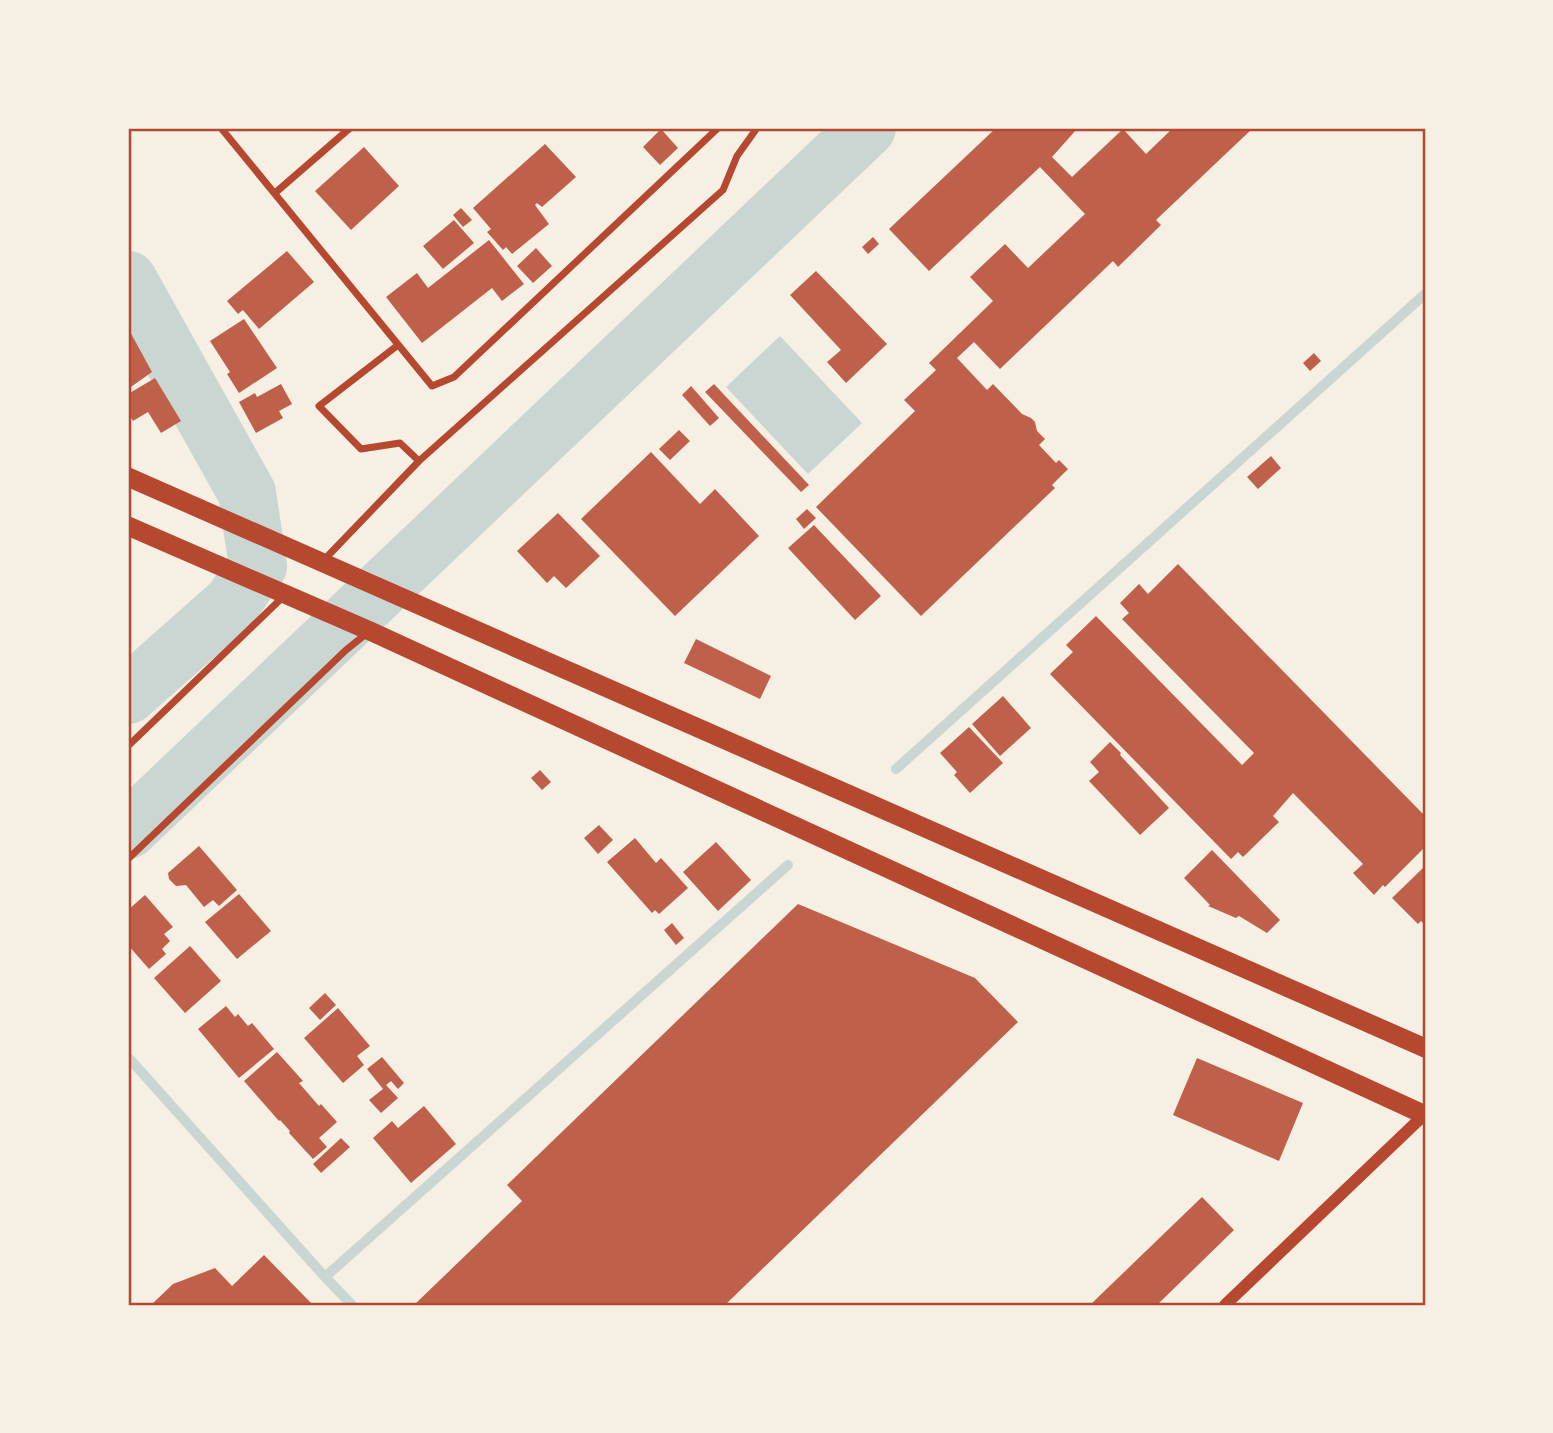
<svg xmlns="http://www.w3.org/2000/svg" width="1553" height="1433" viewBox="0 0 1553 1433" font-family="'Public Sans',sans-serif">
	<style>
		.water { fill: #c9d6d2 }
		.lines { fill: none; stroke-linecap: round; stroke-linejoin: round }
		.stream { stroke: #c9d6d2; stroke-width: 10 }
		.river { stroke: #c9d6d2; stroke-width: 58 }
		.building { fill: #bf614a }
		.minor { stroke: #b5482f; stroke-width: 7 }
		.tertiary { stroke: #b5482f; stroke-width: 12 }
		.trunk { stroke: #b5482f; stroke-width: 19 }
		.neatline { fill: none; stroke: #b5482f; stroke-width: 2.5 }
	</style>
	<rect width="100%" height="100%" fill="#f6efe4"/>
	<path class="water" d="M780,336L862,423L808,474L726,387Z"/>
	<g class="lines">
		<path class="stream" d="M896,769L1425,294
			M128,1057L325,1277
			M352,1305L325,1277L788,865"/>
		<path class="river" d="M128,280L247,493L258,566L232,603L128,695
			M128,830L867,128"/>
	</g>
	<path class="building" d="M996,128H1073L1076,130L1052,157L1072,177L1123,129L1146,154L1173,128H1253L1156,220L1161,225L1118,267L1113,261L1000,369L974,342L957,358L987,390L993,384L1022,414L1031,418L1035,422L1037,431L1045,439L1039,445L1056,463L1059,460L1068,469L1052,485L1055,488L921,616L816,507L915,411L904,400L936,370L929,363L993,301L970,277L1005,244L1028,268L1085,214L1040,167L929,271L889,229Z
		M661,129L678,148L660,165L643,147Z
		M545,144L576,177L542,207L537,203L535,205L549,224L512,254L506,247L503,250L487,232L491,229L473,208Z
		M364,147L399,186L351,230L315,191Z
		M461,208L472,220L463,227L453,215Z
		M454,220L474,243L443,269L423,246Z
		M873,237L879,244L868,254L862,247Z
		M489,240L524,284L502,301L492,288L422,343L386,297L417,273L428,288Z
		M536,248L552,266L533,283L517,266Z
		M287,251L314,282L259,329L243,310L238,314L227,301Z
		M816,271L887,344L846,383L827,362L841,350L790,295Z
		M244,319L277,368L239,393L227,374L230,372L210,341Z
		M128,328L152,372L128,389Z
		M1314,353L1321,361L1310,371L1303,363Z
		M155,378L181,421L161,433L148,412L133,421L128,413V394Z
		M281,384L292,404L279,411L283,418L256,433L239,402L255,393L257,397Z
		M714,384L809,485L801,492L705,392Z
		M691,386L719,418L710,426L682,395Z
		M679,430L690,441L670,460L659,449Z
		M651,452L700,504L715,489L759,536L675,616L581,519Z
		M1271,456L1281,468L1258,489L1247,477Z
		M807,509L816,518L804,529L796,519Z
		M558,513L600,556L566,588L554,576L547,583L517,551Z
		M814,525L881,596L855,620L788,548Z
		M1178,564L1425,816V847L1385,887L1383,885L1374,895L1353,873L1363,864L1293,793L1273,816L1279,822L1243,857L1238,852L1231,859L1050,674L1073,652L1066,645L1096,616L1242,765L1254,753L1122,619L1129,613L1120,603L1139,584L1148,594Z
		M696,639L771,676L760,699L684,663Z
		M1003,696L1031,728L1000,756L972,724Z
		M969,727L1003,763L970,793L954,775L957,772L940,753Z
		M1110,742L1121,753L1120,755L1169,808L1140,835L1089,781L1099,772L1090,762Z
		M540,770L551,782L542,790L531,778Z
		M599,825L613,840L598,854L584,838Z
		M635,838L656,863L661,858L688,888L659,914L655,910L652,913L607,862Z
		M716,842L751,880L718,911L683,872Z
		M199,846L237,890L219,906L213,900L204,907L186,885L176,886L169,879L168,873Z
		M1212,850L1280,920L1267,933L1239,916L1236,918L1208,906L1210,905L1184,878Z
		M1425,866V925L1421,921L1418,924L1392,898Z
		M239,894L271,931L237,959L205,922Z
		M145,895L173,927L164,934L170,941L162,949L166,954L149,969L128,945V910Z
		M798,904L975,978L1018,1022L725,1305H414L522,1201L507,1185Z
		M672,923L684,938L676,945L664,930Z
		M190,946L221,981L185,1013L154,978Z
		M325,993L336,1005L320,1020L309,1008Z
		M226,1006L235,1017L238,1014L248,1026L252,1023L274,1049L239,1078L198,1029Z
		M338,1008L370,1046L357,1056L364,1065L343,1083L304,1038Z
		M277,1052L303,1081L299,1083L319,1106L321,1104L337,1122L319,1138L327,1147L313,1159L289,1133L290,1131L280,1120L279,1121L244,1081Z
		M382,1057L404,1083L398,1089L391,1081L386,1085L398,1098L381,1113L369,1100L383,1089L367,1069Z
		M1197,1058L1303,1103L1279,1161L1173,1115Z
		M424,1106L456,1144L411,1183L373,1138L392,1121L398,1128Z
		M341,1138L350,1147L321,1173L313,1164Z
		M1202,1197L1234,1230L1157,1305H1090Z
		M264,1255L313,1305H151L173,1284L215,1268L232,1286Z"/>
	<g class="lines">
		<path class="minor" d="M221,128L432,386L454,377L718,128
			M275,193L350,128
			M398,345L319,406L361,449L400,443L419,461
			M322,562L419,461L723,190L737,156L757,128
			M128,746L285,595
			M128,859L346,650L366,634"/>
		<path class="tertiary" d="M1225,1305L1425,1114"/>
		<path class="trunk" d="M128,477L1425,1048
			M128,526L370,631L1425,1115"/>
	</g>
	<rect width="1553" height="1433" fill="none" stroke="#f6efe4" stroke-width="259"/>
	<rect x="130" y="130" width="1294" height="1174" class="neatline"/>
</svg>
